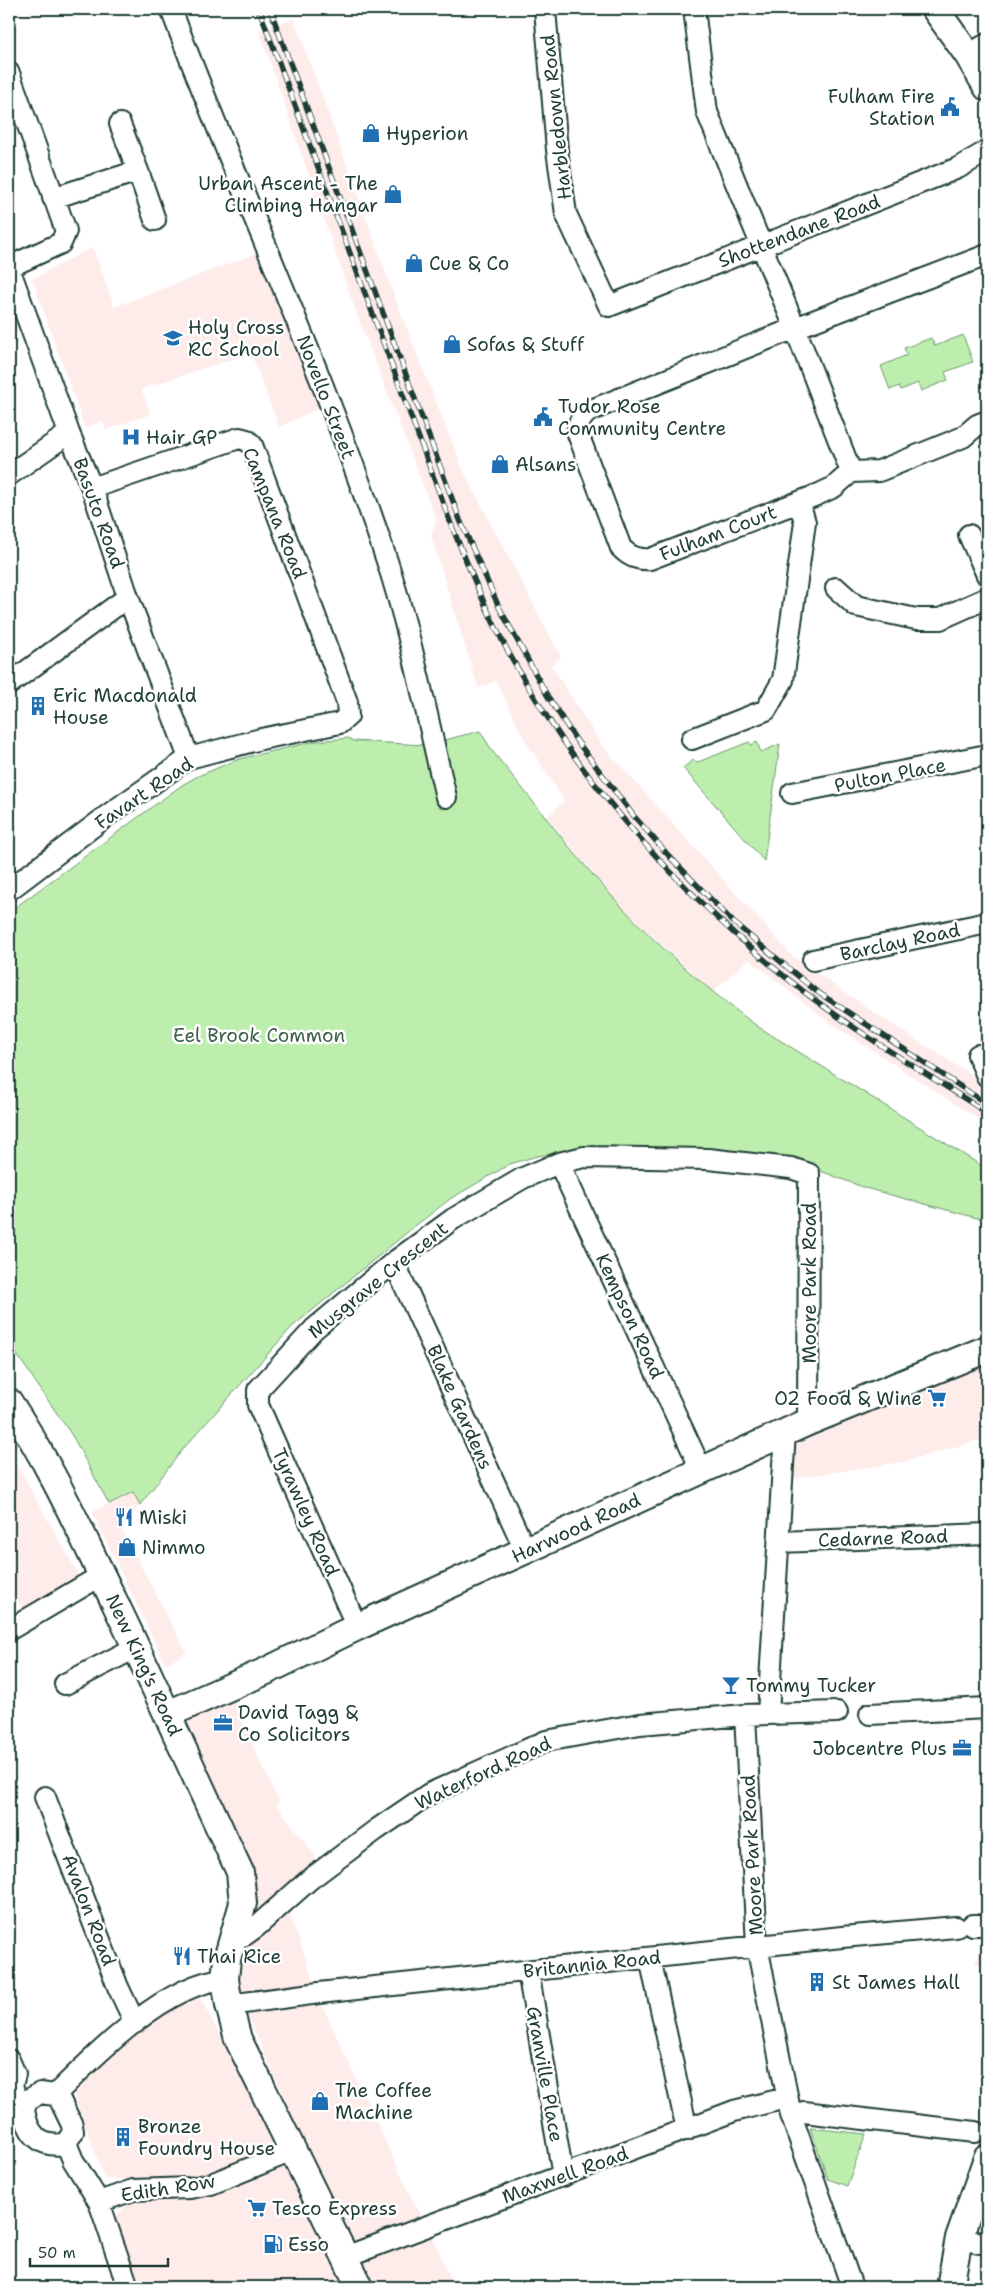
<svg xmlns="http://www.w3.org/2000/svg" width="996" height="2296" viewBox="0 0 996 2296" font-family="'Shantell Sans',sans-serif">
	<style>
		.built { fill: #feeceb }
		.green { fill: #bdeeae; stroke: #6e9671 }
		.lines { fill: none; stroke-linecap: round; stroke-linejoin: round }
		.minor-casing { stroke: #1f3d34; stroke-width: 24 }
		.major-casing { stroke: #1f3d34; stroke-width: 30 }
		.minor { stroke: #fff; stroke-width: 20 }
		.major { stroke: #fff; stroke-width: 26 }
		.rail-casing { stroke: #1f3d34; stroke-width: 5.5 }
		.rail { stroke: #fff; stroke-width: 4; stroke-dasharray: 11; stroke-linecap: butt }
		.labels { text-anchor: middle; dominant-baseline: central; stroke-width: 5; stroke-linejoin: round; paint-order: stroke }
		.poi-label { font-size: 19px; fill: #1f3d34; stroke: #fff; text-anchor: start }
		.street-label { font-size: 19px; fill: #1f3d34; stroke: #fff }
		.park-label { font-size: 19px; fill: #3f604c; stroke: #fff }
	</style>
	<rect width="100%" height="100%" fill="#fff"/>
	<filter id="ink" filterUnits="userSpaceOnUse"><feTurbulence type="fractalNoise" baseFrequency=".02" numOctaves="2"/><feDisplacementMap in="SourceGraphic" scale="10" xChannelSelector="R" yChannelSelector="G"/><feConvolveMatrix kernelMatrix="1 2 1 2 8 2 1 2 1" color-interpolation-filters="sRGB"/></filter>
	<g filter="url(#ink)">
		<path class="built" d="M294,19L398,306L463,470L561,657L551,665L601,744L793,957L890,1023L987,1085V1125L826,1020L749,959L713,992L621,907L547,817L564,801L525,740L496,681L478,688L431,536L436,519L353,304L259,30Z
			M91,248L94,250L114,307L260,252L321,407L279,427L251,353L141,389L151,414L106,430L103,421L85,428L32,279Z
			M987,1359V1438L903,1462L791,1479L793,1445L803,1433Z
			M9,1456L21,1472L88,1592L30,1625L9,1585Z
			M133,1492L140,1505L122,1530L187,1653L165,1664L92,1512Z
			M228,1693L238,1706L250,1740L279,1801L276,1804L316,1857L289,1912L323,2007L419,2213L432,2235L454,2287H370L231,1980L244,1950L261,1927L255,1885L182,1736L197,1709Z
			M987,1941V1969L975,1962Z
			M198,1995L276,2135L271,2149L205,2181L105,2179L74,2096L129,2031Z
			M278,2161L294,2171L354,2287H139L116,2216L138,2194Z"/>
		<path class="green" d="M963,335L973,362L945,372L948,380L921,391L918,383L901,390L899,386L890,390L881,366L907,355L904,348L931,338L935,346Z
			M480,731L493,752C535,803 575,857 620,905C661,949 708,990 757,1026L987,1169V1218H977L865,1188L789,1159L759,1154L674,1148L585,1149L537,1156L510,1164L450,1199L415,1226L292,1327L183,1449L140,1505L133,1492L109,1504L73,1437L9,1343V912L182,785L198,776L239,759L316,741L349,738L353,741L425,745Z
			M749,742L751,745L757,742L761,752L780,744L764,861L683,768L693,760L698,762Z
			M810,2128L866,2134L847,2186L828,2179Z"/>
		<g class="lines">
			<g class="minor-casing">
				<path id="minor" d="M171,9C240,194 325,373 387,561C412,638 427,718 446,797
					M545,9L557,150L566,214L609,306L958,168L987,151
					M694,9L707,112L795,328L851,472L879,471L963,437L977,425L987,421
					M968,55L987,44
					M9,73L66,231L61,243L9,267
					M138,171L155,220
					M53,198L138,171L120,124
					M9,268L69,433L92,488L128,597L189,758
					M851,472L834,487L817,495L650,559C638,560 630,557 621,548L578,434C577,424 581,417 589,411L795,328L987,255
					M9,475L69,433
					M969,535L987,575
					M836,588L856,606L916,619H940L987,598
					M9,684L128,597
					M692,739L766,710L783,680L805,522L799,502
					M792,793L987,755
					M9,890L108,815L189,758L261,739L340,723L348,716L347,702L252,445L247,440L239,438L92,488
					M813,960L987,923
					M978,1055L987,1076
					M559,1163L701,1469
					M394,1262L526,1552
					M785,1432L768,1714L745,1715L757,1946L791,2115L852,2287
					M779,1542L987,1534
					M357,1627L258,1405V1390L314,1329L394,1262L453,1219L523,1178L559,1163L584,1157L708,1159L791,1168L809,1174L808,1422
					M9,1630L102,1575
					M65,1684L137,1647
					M768,1714L837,1712
					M870,1714L987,1708
					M45,1797L118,1987L135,2023
					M972,1925H987
					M234,1938L245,1935L256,1927L309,1880L376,1830L429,1794L546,1741L640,1724L745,1715
					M650,1958L687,2130
					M528,1971L563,2176
					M229,2005L319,1993L842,1937L956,1927
					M9,2060L15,2074L12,2085L14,2092L24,2109
					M40,2093L55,2095L60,2100L72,2125L73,2132L66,2143C41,2150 27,2133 24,2109L28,2100Z
					M55,2095C95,2055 166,1983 225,1979
					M791,2115L804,2112L975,2132
					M66,2143L73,2160L99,2202L128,2287
					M99,2202L133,2190L190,2188L211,2184L292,2151
					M959,2238L979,2243L987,2241
					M345,2257L734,2111L786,2098"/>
			</g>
			<g class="major-casing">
				<path id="major" d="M935,9L968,55L987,87
					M9,1402C51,1465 82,1535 115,1603C158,1692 198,1783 240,1872L243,1903L227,1959L225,1979L229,2005L238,2039L360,2287
					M168,1714L264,1672L357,1627L808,1422L987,1349
					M950,2287L959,2238L987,2158"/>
			</g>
			<use href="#minor" class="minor"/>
			<use href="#major" class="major"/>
			<g class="rail-casing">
				<path id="rail" d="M259,9L451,524C469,568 487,613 510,655C582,786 686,900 803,991C862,1036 926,1073 987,1113
					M270,9L460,520L499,607L547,695L576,740L633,815L669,856L733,922L816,991L987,1104"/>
			</g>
			<use href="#rail" class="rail"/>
		</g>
	</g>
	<defs>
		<g id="civic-bare" transform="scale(1.5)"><path d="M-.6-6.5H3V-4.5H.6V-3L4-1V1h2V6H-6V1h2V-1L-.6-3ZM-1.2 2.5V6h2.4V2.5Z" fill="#1f6fb2" stroke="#fff" stroke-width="2.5" paint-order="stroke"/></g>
		<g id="shop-bare" transform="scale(1.5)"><path d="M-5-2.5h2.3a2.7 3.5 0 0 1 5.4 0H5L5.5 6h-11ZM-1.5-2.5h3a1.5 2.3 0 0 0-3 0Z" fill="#1f6fb2" stroke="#fff" stroke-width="2.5" paint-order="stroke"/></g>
		<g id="school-bare" transform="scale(1.5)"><path d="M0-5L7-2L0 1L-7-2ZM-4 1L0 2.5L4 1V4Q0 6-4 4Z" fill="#1f6fb2" stroke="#fff" stroke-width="2.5" paint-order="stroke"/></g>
		<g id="hospital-bare" transform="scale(1.5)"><path d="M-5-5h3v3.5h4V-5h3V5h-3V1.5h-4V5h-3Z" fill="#1f6fb2" stroke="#fff" stroke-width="2.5" paint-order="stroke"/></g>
		<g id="building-bare" transform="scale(1.5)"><path d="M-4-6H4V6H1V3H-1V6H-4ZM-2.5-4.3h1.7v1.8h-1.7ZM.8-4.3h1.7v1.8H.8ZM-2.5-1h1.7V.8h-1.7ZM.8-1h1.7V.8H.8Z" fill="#1f6fb2" stroke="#fff" stroke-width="2.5" paint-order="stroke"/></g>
		<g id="supermarket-bare" transform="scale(1.5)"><path d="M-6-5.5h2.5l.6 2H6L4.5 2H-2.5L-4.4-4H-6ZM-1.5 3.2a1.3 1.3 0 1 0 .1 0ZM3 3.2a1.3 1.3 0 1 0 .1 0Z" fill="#1f6fb2" stroke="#fff" stroke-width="2.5" paint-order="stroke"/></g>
		<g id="restaurant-bare" transform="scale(1.5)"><path d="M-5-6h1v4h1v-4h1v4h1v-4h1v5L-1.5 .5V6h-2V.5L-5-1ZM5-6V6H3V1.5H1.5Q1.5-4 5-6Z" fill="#1f6fb2" stroke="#fff" stroke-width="2.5" paint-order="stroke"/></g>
		<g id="bar-bare" transform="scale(1.5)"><path d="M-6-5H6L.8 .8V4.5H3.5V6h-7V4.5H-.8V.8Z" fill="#1f6fb2" stroke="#fff" stroke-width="2.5" paint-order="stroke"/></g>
		<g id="office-bare" transform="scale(1.5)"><path d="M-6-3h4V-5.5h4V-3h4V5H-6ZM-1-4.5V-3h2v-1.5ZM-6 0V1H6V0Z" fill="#1f6fb2" stroke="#fff" stroke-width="2.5" paint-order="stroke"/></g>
		<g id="fuel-bare" transform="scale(1.5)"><path d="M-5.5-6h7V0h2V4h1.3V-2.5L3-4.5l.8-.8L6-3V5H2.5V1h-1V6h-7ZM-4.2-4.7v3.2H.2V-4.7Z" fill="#1f6fb2" stroke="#fff" stroke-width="2.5" paint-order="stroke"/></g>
	</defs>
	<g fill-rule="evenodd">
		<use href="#civic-bare" x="950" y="107"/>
		<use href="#shop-bare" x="371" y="133"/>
		<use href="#shop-bare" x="393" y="194"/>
		<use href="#shop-bare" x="414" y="263"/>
		<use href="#school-bare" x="173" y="338"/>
		<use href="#shop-bare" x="452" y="344"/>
		<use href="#civic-bare" x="543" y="417"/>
		<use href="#hospital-bare" x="131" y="437"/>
		<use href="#shop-bare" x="500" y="464"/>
		<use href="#building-bare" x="38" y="706"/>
		<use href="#supermarket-bare" x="937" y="1398"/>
		<use href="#restaurant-bare" x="124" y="1517"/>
		<use href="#shop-bare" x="127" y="1547"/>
		<use href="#bar-bare" x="731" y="1685"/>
		<use href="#office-bare" x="223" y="1723"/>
		<use href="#office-bare" x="962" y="1748"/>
		<use href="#restaurant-bare" x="182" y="1956"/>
		<use href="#building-bare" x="817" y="1982"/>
		<use href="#shop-bare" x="320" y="2101"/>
		<use href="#building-bare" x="123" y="2137"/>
		<use href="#supermarket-bare" x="257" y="2208"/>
		<use href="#fuel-bare" x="273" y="2244"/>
	</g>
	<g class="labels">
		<g class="poi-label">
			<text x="935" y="96" text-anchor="end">Fulham Fire<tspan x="935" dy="22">Station</tspan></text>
			<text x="386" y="133">Hyperion</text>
			<text x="378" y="183" text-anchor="end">Urban Ascent - The<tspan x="378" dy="22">Climbing Hangar</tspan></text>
			<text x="429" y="263">Cue &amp; Co</text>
			<text x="188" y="327">Holy Cross<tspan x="188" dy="22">RC School</tspan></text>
			<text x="467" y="344">Sofas &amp; Stuff</text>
			<text x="558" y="406">Tudor Rose<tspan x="558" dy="22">Community Centre</tspan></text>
			<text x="146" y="437">Hair GP</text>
			<text x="515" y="464">Alsans</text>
			<text x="53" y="695">Eric Macdonald<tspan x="53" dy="22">House</tspan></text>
			<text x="922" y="1398" text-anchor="end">O2 Food &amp; Wine</text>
			<text x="139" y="1517">Miski</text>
			<text x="142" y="1547">Nimmo</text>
			<text x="746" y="1685">Tommy Tucker</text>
			<text x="238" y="1712">David Tagg &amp;<tspan x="238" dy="22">Co Solicitors</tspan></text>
			<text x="947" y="1748" text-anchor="end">Jobcentre Plus</text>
			<text x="197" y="1956">Thai Rice</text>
			<text x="832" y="1982">St James Hall</text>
			<text x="335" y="2090">The Coffee<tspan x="335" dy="22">Machine</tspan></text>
			<text x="138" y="2126">Bronze<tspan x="138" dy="22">Foundry House</tspan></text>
			<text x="272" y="2208">Tesco Express</text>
			<text x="288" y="2244">Esso</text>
		</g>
		<g class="street-label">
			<text transform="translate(556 117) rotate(-96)">Harbledown Road</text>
			<text transform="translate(799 231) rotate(-21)">Shottendane Road</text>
			<text transform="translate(326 397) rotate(69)">Novello Street</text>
			<text transform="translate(99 513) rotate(70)">Basuto Road</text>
			<text transform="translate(275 513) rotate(68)">Campana Road</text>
			<text transform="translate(718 533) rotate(-21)">Fulham Court</text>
			<text transform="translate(890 775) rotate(-11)">Pulton Place</text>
			<text transform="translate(144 793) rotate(-34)">Favart Road</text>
			<text transform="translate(900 942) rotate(-12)">Barclay Road</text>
			<text transform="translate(378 1280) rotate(-39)">Musgrave Crescent</text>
			<text transform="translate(809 1283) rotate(-90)">Moore Park Road</text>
			<text transform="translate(630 1316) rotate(65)">Kempson Road</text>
			<text transform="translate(460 1407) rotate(66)">Blake Gardens</text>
			<text transform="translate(306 1512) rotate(66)">Tyrawley Road</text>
			<text transform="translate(576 1528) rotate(-25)">Harwood Road</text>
			<text transform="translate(883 1538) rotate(-2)">Cedarne Road</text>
			<text transform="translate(144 1665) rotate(65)">New King's Road</text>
			<text transform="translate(483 1773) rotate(-25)">Waterford Road</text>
			<text transform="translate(752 1855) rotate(-93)">Moore Park Road</text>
			<text transform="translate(89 1910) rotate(69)">Avalon Road</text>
			<text transform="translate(592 1964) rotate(-6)">Britannia Road</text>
			<text transform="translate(545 2074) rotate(80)">Granville Place</text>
			<text transform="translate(565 2175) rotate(-20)">Maxwell Road</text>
			<text transform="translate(168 2188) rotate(-9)">Edith Row</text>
		</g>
		<g class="park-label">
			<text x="259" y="1035">Eel Brook Common</text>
		</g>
	</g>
	<rect width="996" height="2296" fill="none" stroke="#fff" stroke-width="30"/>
	<rect x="15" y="15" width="966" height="2266" fill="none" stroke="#1f3d34" stroke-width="2" filter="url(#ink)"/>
	<path d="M30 2258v8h138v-8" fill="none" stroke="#1f3d34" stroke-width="2.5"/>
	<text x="38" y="2258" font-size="15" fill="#1f3d34" stroke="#ffffff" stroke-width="4" paint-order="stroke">50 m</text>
</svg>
